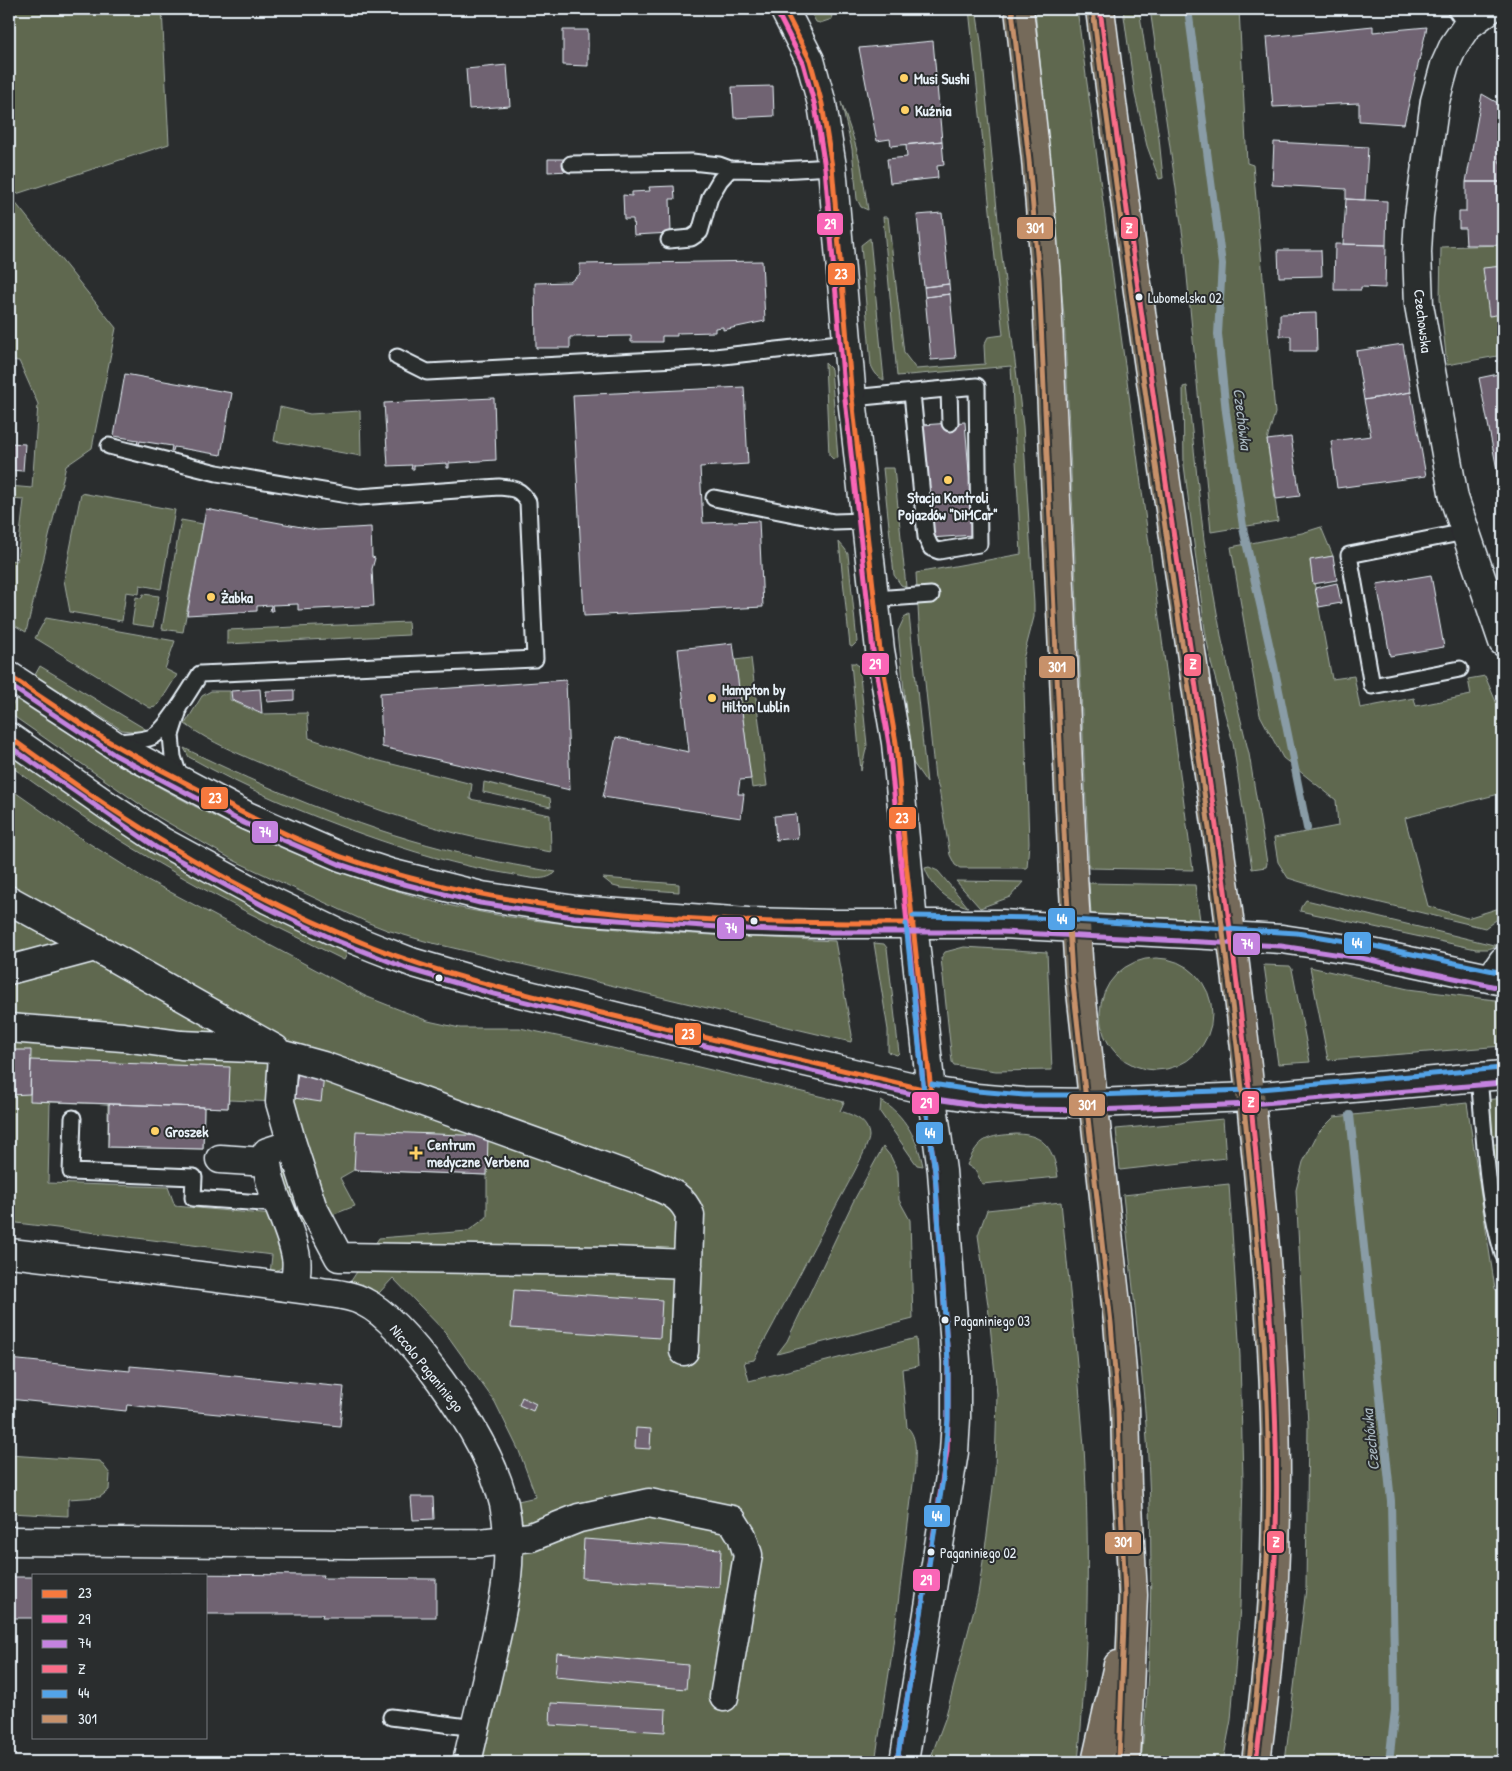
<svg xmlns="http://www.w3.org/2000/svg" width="1512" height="1771" viewBox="0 0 1512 1771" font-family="'Patrick Hand',sans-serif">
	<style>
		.green { fill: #5e684f; stroke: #a3aca4 }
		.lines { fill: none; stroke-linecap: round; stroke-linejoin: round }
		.stream { stroke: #899ca6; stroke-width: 8 }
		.building { fill: #6f6372; stroke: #e8f1f8 }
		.lane-casing { stroke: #e8f1f8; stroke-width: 19 }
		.street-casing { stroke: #e8f1f8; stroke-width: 31 }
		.secondary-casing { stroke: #e8f1f8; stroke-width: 31 }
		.primary-casing { stroke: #e8f1f8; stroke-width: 31 }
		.lane { stroke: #2a2d2e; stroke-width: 15 }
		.street { stroke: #2a2d2e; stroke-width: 28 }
		.secondary { stroke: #2a2d2e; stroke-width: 28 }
		.primary { stroke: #746a5a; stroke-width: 28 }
		.bus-1-casing { stroke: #2a2d2e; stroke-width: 9 }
		.bus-2-casing { stroke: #2a2d2e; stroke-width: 9 }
		.bus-3-casing { stroke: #2a2d2e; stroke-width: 9 }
		.bus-4-casing { stroke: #2a2d2e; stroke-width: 9 }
		.bus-5-casing { stroke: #2a2d2e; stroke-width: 9 }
		.bus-6-casing { stroke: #2a2d2e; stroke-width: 9 }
		.bus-1 { stroke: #f6793e; stroke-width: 5 }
		.bus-2 { stroke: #fa66b7; stroke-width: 5 }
		.bus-3 { stroke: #c483df; stroke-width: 5 }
		.bus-4 { stroke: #fb6d88; stroke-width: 5 }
		.bus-5 { stroke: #53a3e8; stroke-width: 5 }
		.bus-6 { stroke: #c7916a; stroke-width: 5 }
		.poi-dot { fill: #ffd166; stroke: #2a2d2e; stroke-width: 2 }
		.bus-dot { fill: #e8f1f8; stroke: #2a2d2e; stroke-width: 2 }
		.labels { text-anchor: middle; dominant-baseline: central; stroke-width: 4; stroke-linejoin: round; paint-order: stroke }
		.bus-label { font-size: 14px; fill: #e8f1f8; stroke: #2a2d2e; text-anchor: start }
		.poi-label { font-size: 15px; font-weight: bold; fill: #e8f1f8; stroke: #2a2d2e; text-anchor: start }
		.street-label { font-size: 15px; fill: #e8f1f8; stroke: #2a2d2e }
		.water-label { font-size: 16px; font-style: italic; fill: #a9b8c1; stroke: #2a2d2e }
		.line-badge { stroke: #2a2d2e; stroke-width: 2 }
		.badge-label { font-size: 14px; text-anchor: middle; font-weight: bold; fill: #fff }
	</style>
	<rect width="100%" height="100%" fill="#2a2d2e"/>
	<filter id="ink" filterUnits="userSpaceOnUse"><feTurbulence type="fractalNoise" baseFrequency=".02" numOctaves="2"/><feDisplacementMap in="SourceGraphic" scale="10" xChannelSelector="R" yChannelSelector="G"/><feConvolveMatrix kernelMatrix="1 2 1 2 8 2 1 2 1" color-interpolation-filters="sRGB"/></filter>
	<g filter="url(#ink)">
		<path class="green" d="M9,9H162L169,144L10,196L116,328L92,448L66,466L26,632L9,622V560L17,561L24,500L9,499V486L32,488L38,404L19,361L9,360Z
			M809,9H831L832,19L820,23L816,22Z
			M969,9H976L981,42L1000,241L1023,426L1034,604V617L1023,659L1029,843L1027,868H960L955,865L950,855L939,789L935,778L919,624L916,573L1021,554L1011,366L897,376L883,217H888L904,353L916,369L985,364L984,345L988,337L1003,335Z
			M1035,9H1077L1193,870L1089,868L1064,316Z
			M1123,9H1139L1159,138L1163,178L1159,179L1147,146L1135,95Z
			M1150,9H1239L1247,163L1253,165L1275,413L1267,440L1278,521L1211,532L1184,244Z
			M841,102L854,140L861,165L868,210L861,207L857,199L852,149Z
			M1502,229H1503V355L1447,365L1440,299L1441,247L1502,245Z
			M870,238L884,380C877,377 874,372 871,365L861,245Z
			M825,363L831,369L838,458L833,459L829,455Z
			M1187,386L1204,540L1222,641L1249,754L1267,863L1266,867L1252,869L1233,743L1211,663L1205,630L1184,465L1183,387Z
			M280,407L310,414L360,411L361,456L274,441Z
			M883,468H894L906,587L901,585L894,575Z
			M81,493L175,510L161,589L140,585L139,594L126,592L122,621L70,612L64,580Z
			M181,520L203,524L183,632L162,629Z
			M1321,527L1333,556L1310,561L1332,679L1354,676L1360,708L1414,698L1416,706L1471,695L1468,679L1485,676L1503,718V793L1405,818L1428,906L1467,918L1503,907V915L1485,928L1327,890L1288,878L1278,862L1274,838L1338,826L1336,800L1283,758L1260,715L1231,547L1302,533Z
			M839,542L845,549L848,554L857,642L852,647L850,646Z
			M143,594L159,596L153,627L132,624L136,597L142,598Z
			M909,615L927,783L911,760L898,631L904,618Z
			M46,618L175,641L165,669L177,675L159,704L156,707L150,708L35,638Z
			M408,622L409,635L227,644V630Z
			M751,658L767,786L752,788L735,660Z
			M851,663H855L859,666L867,745L861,771Z
			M40,666L147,730L140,732L122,730L35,675Z
			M211,691H230V700L261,714L307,713L309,738L368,758L472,784L470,799L550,815L551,852C519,846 486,841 455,833C391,816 330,793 269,767C240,754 211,743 185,724L202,696Z
			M16,699C131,776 252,844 385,887C407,894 429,901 452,906C498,917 547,922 595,927C674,934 754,937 835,941L852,1035L851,1042L428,942L387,930L369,923L235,861L158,817L9,713V710Z
			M184,748C268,789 354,826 444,849C481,859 518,866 556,872C544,884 523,876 509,874C458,866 410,851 362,834C303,813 244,788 189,757Z
			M9,753L299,929L347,954L344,960C300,938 255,917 211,893C141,855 73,812 9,765Z
			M484,782L550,798L551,807L483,792Z
			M9,788L79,837L144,878L365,996L428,1021L460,1028H520L686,1064L844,1102L840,1111C853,1115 868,1120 869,1136C869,1148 841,1196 835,1208C807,1258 782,1310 754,1360L744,1362L749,1381L916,1338L918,1366L902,1369L907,1427C918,1437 915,1454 915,1468L891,1660L875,1762H480L518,1585L522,1521L518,1501L536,1497L519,1451L495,1402L445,1332L393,1278L379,1293L351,1281L379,1238L468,1231L487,1217V1175L354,1170L340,1178L355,1206L319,1220L287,1226L267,1162L291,1144L280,1102L229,1100L228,1108L204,1107L203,1149L108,1147V1104L50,1102L48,1183L168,1187L175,1206L273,1215L284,1261L281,1268L270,1274L272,1255L9,1222Z
			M929,867L938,871L968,907C949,902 931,887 925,868Z
			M603,878L679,884V892L621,888L613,886Z
			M956,881L1023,882L1010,897L980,908Z
			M1089,883L1195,885L1200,920L1091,914Z
			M1306,900L1498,946L1488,949H1476L1300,911L1301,907Z
			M874,943L884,944L887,948L899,1053L897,1055L888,1052V1030Z
			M964,947L1047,952L1052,1070L996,1071L954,1065L952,1062L941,958L945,952Z
			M1100 1014a56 56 0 1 1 112 0a56 56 0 1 1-112 0Z
			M1264,965L1290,966L1292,969L1310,1062L1278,1064Z
			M1310,967L1408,989L1503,1001V1046L1328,1060Z
			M1503,1098V1134L1490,1136L1485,1100Z
			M881,1101C905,1114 918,1141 923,1166L917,1165L914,1161L880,1112Z
			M1467,1103L1495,1289L1503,1296V1762H1285L1306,1588L1308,1425L1296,1190L1303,1162L1318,1133L1334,1117Z
			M1223,1119L1226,1158L1120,1170L1116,1129Z
			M1016,1134C1045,1134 1054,1150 1058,1177L982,1184L976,1171L967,1165C979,1137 988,1136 1016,1134Z
			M1503,1143V1201L1493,1187L1488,1145Z
			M883,1147L891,1157L898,1172L899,1200L910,1220L913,1319L777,1354L787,1341L853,1202Z
			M1229,1184L1240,1356L1243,1480L1240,1607L1231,1720L1223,1762H1141C1153,1643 1154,1518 1144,1399C1138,1331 1130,1263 1123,1195Z
			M1061,1202C1069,1283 1078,1365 1084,1447C1090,1552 1088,1658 1078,1762H929L945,1719L978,1594L987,1535L995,1471L997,1394L988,1305L978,1235L987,1210Z
			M9,1455L100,1461L110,1474L109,1490L100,1497L68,1499V1516L9,1513Z"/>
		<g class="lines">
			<path class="stream" d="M1188,9L1222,264L1218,334L1226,412L1244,533L1274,666L1307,828
				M1350,1115L1391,1501L1395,1710L1389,1762"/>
		</g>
		<path class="building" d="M1373,26V32L1427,27L1404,124L1359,121V103L1273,107L1267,37Z
			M563,30H588V66L563,65Z
			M933,41L942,141L891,146L890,139L877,141L859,48Z
			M507,65L510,106L469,109L466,69Z
			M773,86L774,116L734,118L732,87Z
			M1482,94L1503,106V150L1499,161L1503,167V182H1466Z
			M942,141L944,165L937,166L938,178L890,183L887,159L907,157L906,145Z
			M1274,142L1368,147L1365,200L1346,199V189L1272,185Z
			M548,159H570L571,171L548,172Z
			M1466,182H1503L1502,245H1466L1465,228H1459V212H1466Z
			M674,186L675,199H670L671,233L634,235L633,219H624L623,195L632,196V192L650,191L649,187Z
			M1346,199L1387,201L1386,245L1343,244Z
			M942,213L949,284L924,287L917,215Z
			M1335,244L1386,245L1385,288L1361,287V290H1334Z
			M1278,250H1321L1322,276L1279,277Z
			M762,261L765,321L723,330V327L715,328V332L677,333V336H662V342H631V336L570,337V348H536L535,283L570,282L580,274V264Z
			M1503,266V314L1489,316L1483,268Z
			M949,284L950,294L925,297L924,287Z
			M950,294L956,358L931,360L925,297Z
			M1316,313L1317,351H1291V336H1280V314Z
			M1403,344L1411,392L1364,400L1356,351Z
			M1503,373V485H1500L1479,378Z
			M125,374L232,393L221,455L174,447L173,451H171L172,446L140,441L139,445H137L138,440L114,436Z
			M744,387L748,464L700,467L703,523L759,521L763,607L584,616L573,395Z
			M1411,392L1426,476L1337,488L1331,441L1371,436L1364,400Z
			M494,398L496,460L449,463V468H447V463L414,465V469H411L412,465L388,466L384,403Z
			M9,412H13L9,460Z
			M965,422L974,535L930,538L922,425Z
			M1291,437L1300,496L1276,499L1267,440Z
			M10,443L25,444L23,471L9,470Z
			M206,509L317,530L371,527L372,557L375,558L372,569L374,606L298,610V604L272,605L273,611H270L271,605L257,606V611L187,615Z
			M1333,556L1337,580L1313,584L1310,560Z
			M1431,575L1444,647L1390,656L1377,584Z
			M1337,583L1341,603L1319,607L1315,588Z
			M733,643L751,779L740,780L738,794H744L741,818L603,797L616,737L689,752L678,649Z
			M566,680L570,790L382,747L380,693Z
			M260,689L262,713L232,700L231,691Z
			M294,690V700L267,702L266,691Z
			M796,814L798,838L776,840L774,816Z
			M9,1050H31L30,1094L9,1095Z
			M31,1060L230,1067L228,1108L30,1101Z
			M298,1073L324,1076L321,1102L294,1098Z
			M109,1104L204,1107L203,1149L108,1147Z
			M356,1131L488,1136L487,1175L354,1170Z
			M514,1290L662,1300L660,1338L511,1328Z
			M9,1359L130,1371V1366L164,1369L344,1387L340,1426L127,1405L126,1411L9,1399Z
			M522,1397L536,1404L533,1411L519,1405Z
			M636,1428L651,1429L650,1449L635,1448Z
			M411,1497H433L434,1519L413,1520Z
			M584,1539L721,1549L719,1587L582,1578Z
			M9,1573H12L13,1577H34V1618H13V1614H9Z
			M164,1574L323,1575L322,1578L436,1579V1617H322L323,1614H206V1575Z
			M557,1653L688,1665L686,1689L555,1677Z
			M551,1703L666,1709L665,1732L550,1725Z
			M599,1760L631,1762H599Z"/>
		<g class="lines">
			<g class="lane-casing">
				<path id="lane" d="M1455,9L1467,26
					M571,164L692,162L719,165L730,169L780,170L832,167
					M669,240L691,238L700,232L710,197L720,180L730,169
					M397,357L427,372L715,357L848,342
					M949,389L950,423
					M852,398L977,386L979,544L939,551L931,548L926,537L912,393
					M109,446L217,473L359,497L499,487C514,488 520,489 528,502L535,659L200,674C191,688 166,731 152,737C142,741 123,741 112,743
					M714,498L834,522L866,521
					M875,599L931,595
					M1460,669L1372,686L1349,555L1465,532
					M178,713L171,735L173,757L180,779
					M1479,1078C1485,1137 1486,1198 1503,1254
					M73,1118L71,1172L194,1177L193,1198L277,1204
					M391,1717L475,1728"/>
			</g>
			<g class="street-casing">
				<path id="street" d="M1490,9L1467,26L1454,45L1445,65L1435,101L1419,216L1417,252L1419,305L1454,498L1503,642
					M9,900L95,947L275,1049L181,1045L123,1037L9,1028
					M9,970L95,947
					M1491,978L1503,961
					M292,1144L312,1206L339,1257L612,1261L688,1264
					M220,1159L267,1162
					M9,1253C92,1262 174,1273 257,1283C278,1286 300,1289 322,1292C336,1294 352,1295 364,1302C390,1314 423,1357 440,1380C466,1416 494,1460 504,1504C515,1558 504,1603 492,1655C484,1691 475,1727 467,1762
					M295,1288C295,1278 298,1266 296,1257C290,1221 265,1189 267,1152L292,1144L280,1102L283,1055L323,1066L646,1182C666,1191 681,1193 690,1215L684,1351
					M9,1541L349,1544L480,1543L531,1537L579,1518L649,1503L732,1520L742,1536L748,1555L724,1697"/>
			</g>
			<g class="secondary-casing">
				<path id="secondary" d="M784,9L810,60L822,104L832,167L852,398L880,650L896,743L913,923L931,1091L942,1171L956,1361V1419L954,1452L904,1762
					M9,676L119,748L247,816L341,857L390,873L482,896L575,910L748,922L831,924H1002L1282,939L1362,951L1503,981
					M9,737L108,806L161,841L267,899L338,933L375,948L414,963L496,987L732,1045L931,1091L976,1098L1024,1102L1095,1103L1250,1097L1503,1075"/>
			</g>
			<g class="primary-casing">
				<path id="primary" d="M1019,9L1036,159L1046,278L1073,875L1079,974L1118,1322L1125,1409L1127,1486L1133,1595L1126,1762
					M1100,9C1132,267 1173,524 1210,782C1231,925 1249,1069 1262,1214C1273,1334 1280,1456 1274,1577C1271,1639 1264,1701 1256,1762
					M1096,1762L1118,1665"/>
			</g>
			<use href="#lane" class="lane"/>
			<use href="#street" class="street"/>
			<use href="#secondary" class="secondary"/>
			<use href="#primary" class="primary"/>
			<g class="bus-1-casing">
				<path id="bus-1" d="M784,9L810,60L822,104L832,167L852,398L880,650L896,743L906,863L931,1091
					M9,676C40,696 70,717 101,737C129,754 158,768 186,783C237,810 288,838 342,857C527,921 719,923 913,923
					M9,737C47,764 85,792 124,817C202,868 286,913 373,947C443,975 516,992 589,1010C703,1038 817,1065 931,1091"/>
			</g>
			<g class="bus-2-casing">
				<path id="bus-2" d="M777,12L803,63L815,106L825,168L845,399L873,651L889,744L924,1092L935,1172L948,1361V1419L947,1451L897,1761"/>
			</g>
			<g class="bus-3-casing">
				<path id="bus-3" d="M9,685L115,755L244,823L339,864L388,880L480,903L574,917L747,929L831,932H1002L1281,946L1361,958L1501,988
					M9,746L157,848L264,906L335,940L411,970L494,994L730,1052L929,1098L975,1105L1023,1109L1095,1110L1251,1104L1503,1083"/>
			</g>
			<g class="bus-4-casing">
				<path id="bus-4" d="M1100,9C1132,261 1171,513 1207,764C1228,905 1246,1046 1259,1187C1270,1302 1279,1417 1276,1532C1274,1609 1266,1686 1256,1762"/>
			</g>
			<g class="bus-5-casing">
				<path id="bus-5" d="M913,916L1038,918L1297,933L1364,944L1503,973
					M932,1084L977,1091L1024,1095H1095L1250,1090L1502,1068
					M897,1761L943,1479L948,1419V1361L935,1172L924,1092L906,924"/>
			</g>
			<g class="bus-6-casing">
				<path id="bus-6" d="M1012,10L1029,160L1039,278L1066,875L1072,975L1111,1323L1118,1409L1120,1486L1125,1595L1119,1762
					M1093,10C1125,262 1163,513 1200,764C1220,905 1239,1045 1252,1187C1263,1301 1271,1416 1268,1532C1266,1608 1258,1685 1249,1761"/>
			</g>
			<use href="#bus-1" class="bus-1"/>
			<use href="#bus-2" class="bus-2"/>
			<use href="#bus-3" class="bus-3"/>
			<use href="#bus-4" class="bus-4"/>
			<use href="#bus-5" class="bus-5"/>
			<use href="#bus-6" class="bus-6"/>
		</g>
	</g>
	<g class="poi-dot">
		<circle cx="904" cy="78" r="5"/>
		<circle cx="905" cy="110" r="5"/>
		<circle cx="948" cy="480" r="5"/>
		<circle cx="211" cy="597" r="5"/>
		<circle cx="712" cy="698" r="5"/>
		<circle cx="155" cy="1131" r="5"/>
		<path d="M413.5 1145.5h5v5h5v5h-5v5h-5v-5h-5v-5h5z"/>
	</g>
	<g class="bus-dot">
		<circle cx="1139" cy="297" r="4.5"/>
		<circle cx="754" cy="921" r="4.5"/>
		<circle cx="439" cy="978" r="4.5"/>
		<circle cx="945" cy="1320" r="4.5"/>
		<circle cx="931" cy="1552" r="4.5"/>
	</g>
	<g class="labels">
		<g class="bus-label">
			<text x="1148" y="297">Lubomelska 02</text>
			<text x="954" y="1320">Paganiniego 03</text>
			<text x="940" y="1552">Paganiniego 02</text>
		</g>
		<g class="poi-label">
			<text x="914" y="78">Musi Sushi</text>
			<text x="915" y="110">Kuźnia</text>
			<text x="948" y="497" text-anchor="middle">Stacja Kontroli<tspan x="948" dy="17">Pojazdów "DiMCar"</tspan></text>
			<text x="221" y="597">Żabka</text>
			<text x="722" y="689">Hampton by<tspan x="722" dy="17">Hilton Lublin</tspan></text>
			<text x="165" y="1131">Groszek</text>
			<text x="427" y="1144">Centrum<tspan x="427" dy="17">medyczne Verbena</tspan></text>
		</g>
		<g class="street-label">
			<text transform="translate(1423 321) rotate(83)">Czechowska</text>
			<text transform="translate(427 1368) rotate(51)">Niccolo Paganiniego</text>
		</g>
		<g class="water-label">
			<text transform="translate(1243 419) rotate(83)">Czechówka</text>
			<text transform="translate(1370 1440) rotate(-96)">Czechówka</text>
		</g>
	</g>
	<g class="line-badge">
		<rect x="816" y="212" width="28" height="24" rx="5" fill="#fa66b7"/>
		<rect x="1120" y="216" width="19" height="24" rx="5" fill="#fb6d88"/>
		<rect x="1016" y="216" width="38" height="24" rx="5" fill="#c7916a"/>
		<rect x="827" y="262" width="29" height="24" rx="5" fill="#f6793e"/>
		<rect x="861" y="652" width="29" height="24" rx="5" fill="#fa66b7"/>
		<rect x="1183" y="653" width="19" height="24" rx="5" fill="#fb6d88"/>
		<rect x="1038" y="655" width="38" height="24" rx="5" fill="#c7916a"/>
		<rect x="200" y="786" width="29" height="24" rx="5" fill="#f6793e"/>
		<rect x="888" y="806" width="29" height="24" rx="5" fill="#f6793e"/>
		<rect x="251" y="820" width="28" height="24" rx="5" fill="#c483df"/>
		<rect x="1047" y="907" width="29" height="24" rx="5" fill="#53a3e8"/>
		<rect x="716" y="916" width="29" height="24" rx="5" fill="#c483df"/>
		<rect x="1343" y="931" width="29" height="24" rx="5" fill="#53a3e8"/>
		<rect x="1232" y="932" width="29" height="24" rx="5" fill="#c483df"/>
		<rect x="674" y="1022" width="28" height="24" rx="5" fill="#f6793e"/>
		<rect x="1241" y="1090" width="19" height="24" rx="5" fill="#fb6d88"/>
		<rect x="911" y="1091" width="29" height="24" rx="5" fill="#fa66b7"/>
		<rect x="1068" y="1093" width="38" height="24" rx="5" fill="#c7916a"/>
		<rect x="915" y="1121" width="29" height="24" rx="5" fill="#53a3e8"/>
		<rect x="923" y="1504" width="28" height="24" rx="5" fill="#53a3e8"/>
		<rect x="1266" y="1530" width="19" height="24" rx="5" fill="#fb6d88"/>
		<rect x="1104" y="1531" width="38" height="24" rx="5" fill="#c7916a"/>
		<rect x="912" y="1568" width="29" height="24" rx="5" fill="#fa66b7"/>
	</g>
	<g class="badge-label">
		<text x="830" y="229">29</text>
		<text x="1129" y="233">Z</text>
		<text x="1035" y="233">301</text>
		<text x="841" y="279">23</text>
		<text x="875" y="669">29</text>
		<text x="1193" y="669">Z</text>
		<text x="1057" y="672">301</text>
		<text x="215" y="803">23</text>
		<text x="902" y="823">23</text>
		<text x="265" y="837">74</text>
		<text x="1062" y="924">44</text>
		<text x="731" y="933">74</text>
		<text x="1357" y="948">44</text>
		<text x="1247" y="949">74</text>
		<text x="688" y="1039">23</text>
		<text x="1251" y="1107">Z</text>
		<text x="926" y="1108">29</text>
		<text x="1087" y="1110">301</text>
		<text x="930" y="1138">44</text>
		<text x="937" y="1521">44</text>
		<text x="1276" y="1547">Z</text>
		<text x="1123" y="1547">301</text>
		<text x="926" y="1585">29</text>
	</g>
	<rect width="1512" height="1771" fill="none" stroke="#2a2d2e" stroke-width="30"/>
	<rect x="15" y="15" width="1482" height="1741" fill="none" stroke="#e8f1f8" stroke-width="2" filter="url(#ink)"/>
	<rect x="32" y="1574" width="175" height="165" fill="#2a2d2e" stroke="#767b7f"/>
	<rect x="42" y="1590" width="25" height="8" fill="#f6793e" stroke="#767b7f"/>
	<text x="78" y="1598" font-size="15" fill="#e8f1f8">23</text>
	<rect x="42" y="1615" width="25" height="8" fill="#fa66b7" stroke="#767b7f"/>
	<text x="78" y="1624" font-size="15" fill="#e8f1f8">29</text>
	<rect x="42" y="1640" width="25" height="8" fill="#c483df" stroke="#767b7f"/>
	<text x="78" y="1648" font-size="15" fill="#e8f1f8">74</text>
	<rect x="42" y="1665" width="25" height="8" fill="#fb6d88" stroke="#767b7f"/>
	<text x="78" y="1674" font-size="15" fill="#e8f1f8">Z</text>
	<rect x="42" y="1690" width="25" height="8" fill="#53a3e8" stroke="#767b7f"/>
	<text x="78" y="1698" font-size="15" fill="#e8f1f8">44</text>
	<rect x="42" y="1715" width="25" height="8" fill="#c7916a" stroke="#767b7f"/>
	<text x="78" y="1724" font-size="15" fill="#e8f1f8">301</text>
</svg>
